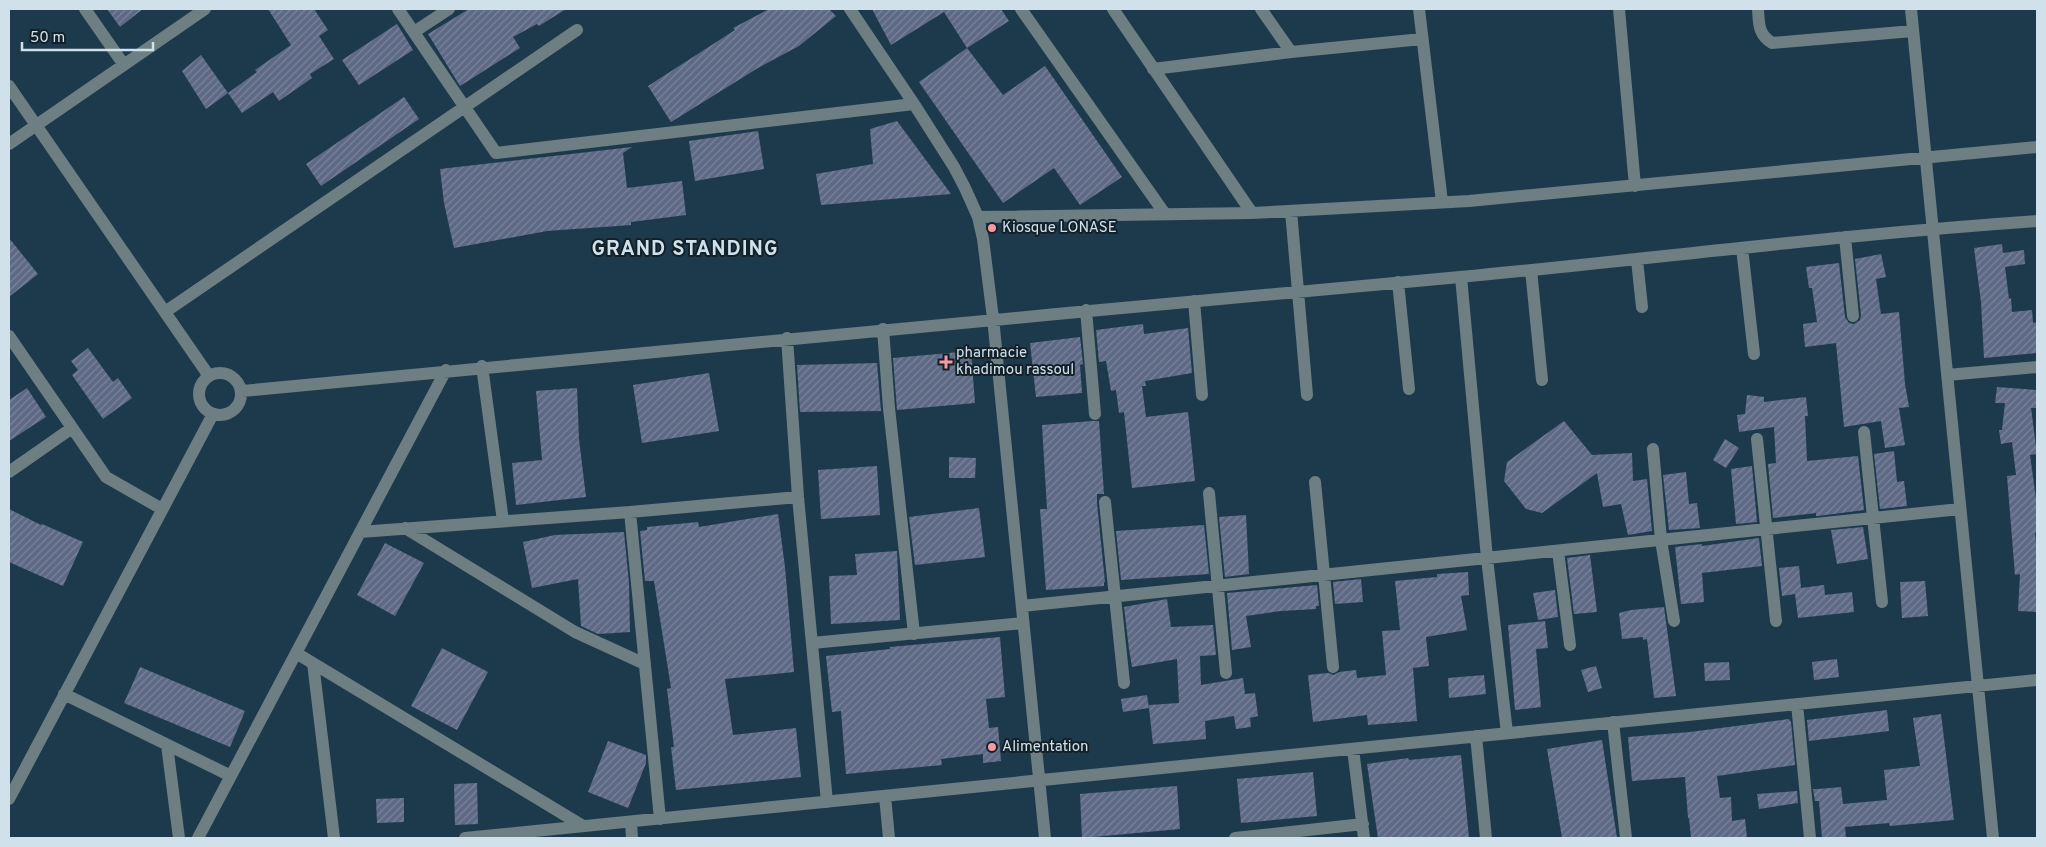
<svg xmlns="http://www.w3.org/2000/svg" width="2046" height="847" viewBox="0 0 2046 847" font-family="Overpass,sans-serif">
	<style>
		.building { fill: url(#building-hatch) }
		.lines { fill: none; stroke-linecap: round; stroke-linejoin: round }
		.minor { stroke: #6d7f82; stroke-width: 12 }
		.poi-dot { fill: #f59b9f; stroke: #132028; stroke-width: 2 }
		.labels { text-anchor: middle; dominant-baseline: central; stroke-width: 4; stroke-linejoin: round; paint-order: stroke }
		.poi-label { font-size: 15px; fill: #d0e1ec; stroke: #132028; text-anchor: start }
		.district-label { font-size: 20px; font-weight: bold; letter-spacing: 1px; fill: #d0e1ec; stroke: #132028 }
	</style>
	<defs>
		<pattern id="building-hatch" width="6" height="6" patternUnits="userSpaceOnUse" patternTransform="scale(1.25)"><rect width="6" height="6" fill="#5d6985"/><path d="M-1 1l2-2M0 6l6-6M5 7l2-2" fill="none" stroke="#7b859c"/></pattern>
	</defs>
	<rect width="100%" height="100%" fill="#1d3a4c"/>
	<path class="building" d="M107,9H143L120,27Z
		M268,9H314L328,30L319,36L334,59L310,74L312,78L279,101L273,92L242,113L228,93L257,72L255,70L291,45Z
		M469,9H566L539,26L537,24L513,37L520,48L460,86L428,34Z
		M769,9H829L836,16L799,46L758,68L671,122L648,86L735,30L733,28Z
		M872,9H1001L1009,21L967,48L944,12L891,45Z
		M397,24L413,50L359,85L342,60Z
		M967,48L1003,95L1045,66L1122,177L1080,205L1054,168L1003,203L919,82Z
		M201,55L228,93L206,109L182,71Z
		M404,97L419,119L321,186L306,164Z
		M897,121L951,194L821,205L816,174L873,164L870,129Z
		M758,131L764,169L695,181L689,141Z
		M632,147L623,153L627,188L682,181L686,215L631,222V225L547,231L454,248L444,203L440,169Z
		M9,238L38,274L9,297Z
		M2002,244L2003,253L2024,250L2025,264L2005,267L2009,299L2011,298L2012,312L2032,310L2033,323L2037,322V353L1984,358L1981,302L1974,248Z
		M1881,254L1886,277L1876,279L1881,314L1899,312L1905,384L1909,407L1899,408L1905,445L1885,448L1881,421L1844,427L1836,343L1805,347L1803,324L1817,322L1812,288H1809L1806,267L1839,263L1845,317L1849,323L1854,324L1860,320L1861,315L1855,259Z
		M1143,324L1144,334L1188,328L1192,373L1145,381L1146,386H1142L1146,417L1188,412L1195,481L1132,488L1124,412L1119,413L1116,390L1111,391L1106,361L1099,362L1096,330Z
		M1080,337L1083,364L1080,365L1082,393L1036,397L1030,343Z
		M88,348L113,382L118,378L132,398L103,419L72,375L78,370L71,361Z
		M971,351L975,403L897,410L893,358Z
		M877,363L881,411L800,412L797,365Z
		M709,373L719,431L642,443L633,385Z
		M1997,387L2037,390V408H2031L2037,454L2030,455L2037,506V533H2035L2037,551V612L2018,611L2020,574L2015,575L2007,476L2016,475L2012,442L2001,444L1999,430H2002L2005,403H1995Z
		M27,388L46,417L9,441V400Z
		M577,388L579,439L586,497L516,505L512,463L542,460L536,391Z
		M1747,395L1764,397V402L1806,397L1808,416H1805L1807,461L1858,456L1864,510L1818,516H1816V513L1773,518L1768,464L1776,463L1774,427L1739,432L1737,415L1745,414Z
		M1092,421H1099L1104,494H1097V503L1105,582H1104V586L1046,590L1040,509H1047L1042,425Z
		M1564,421L1592,455L1632,453L1633,481L1647,479L1652,531L1628,535L1621,504L1603,507L1597,473L1542,513L1526,509L1504,481L1507,462Z
		M1725,439L1739,448L1726,468L1713,460Z
		M1894,451L1897,482L1904,481L1907,506L1880,509L1874,454Z
		M949,457L976,458L975,478H949Z
		M877,466L880,515L821,519L818,470Z
		M1752,466L1757,522L1736,524L1731,469Z
		M1686,472L1689,504L1697,503L1700,528L1669,530L1663,475Z
		M979,508L985,557L915,565L909,517Z
		M9,509L41,525L42,524L83,542L63,586L9,562Z
		M778,514L785,567L794,672L725,679L733,735L796,728L801,777L676,790L671,747H674L667,689L671,688L654,581H645L640,531L647,530V527L698,522L699,527Z
		M1246,515L1249,574L1225,577L1219,517Z
		M1204,525L1209,574L1121,580L1116,531Z
		M1863,527L1868,559L1837,564L1831,530Z
		M624,532L629,583L630,632L598,634L581,626L578,579L532,588L523,542L555,535Z
		M1759,538L1762,566L1702,573L1704,602L1681,604L1675,547L1702,544V546Z
		M385,543L424,563L395,616L357,595Z
		M897,551L900,620L831,624L829,576L857,575L855,554Z
		M1590,555L1597,612L1574,614L1567,558Z
		M1799,566L1801,588L1824,585L1825,595L1852,592L1854,612L1798,618L1795,594L1782,596L1779,568Z
		M1468,572L1469,595L1461,596L1467,630L1426,637L1429,666L1413,668L1417,721L1368,725L1367,715L1313,722L1308,675L1328,673L1334,675L1339,672L1356,670L1357,678L1386,675L1382,631L1400,630L1395,581L1437,577V574Z
		M1361,579L1363,602L1335,604L1333,582Z
		M1925,581L1928,616L1902,618L1900,582Z
		M1317,585L1319,606H1316V609L1281,611L1246,616L1251,647L1232,650L1227,593Z
		M1555,590L1558,617L1538,620L1533,593Z
		M1167,599L1171,627L1213,625L1216,655L1200,656L1201,685L1243,678L1245,694L1255,693L1258,716L1250,718L1251,727L1236,729L1234,716L1205,721L1206,739L1153,744L1149,708L1123,712L1121,699L1147,695L1149,708V705L1179,703L1177,659L1132,667L1129,649L1124,607Z
		M1664,607L1676,696L1654,698L1647,639L1643,640V637L1622,639L1619,613L1631,610Z
		M1545,621L1548,648L1536,649L1541,707L1515,710L1508,625Z
		M1000,637L1005,697L986,699L989,728L998,727L1001,761L983,763V754L941,759L942,765L846,774L841,711L832,712L826,656L890,649V647Z
		M442,648L488,672L457,730L411,706Z
		M1837,659L1839,677L1814,680L1812,662Z
		M1729,662L1730,680L1705,681L1704,663Z
		M1596,666L1602,688L1588,692L1581,670Z
		M140,667L245,711L230,747L124,703Z
		M1484,675L1486,694L1449,698L1448,678Z
		M1887,710L1889,731L1809,741L1807,720Z
		M1941,714L1954,820L1890,826L1889,823L1845,827L1846,838H1822L1818,789L1841,787L1843,804L1887,800L1884,770L1920,766L1913,718Z
		M1789,719L1791,722L1795,765L1717,776L1720,798L1731,797L1732,821L1745,819L1747,838H1691L1689,818H1688L1685,777L1632,781L1628,737L1690,732Z
		M1602,740L1617,838H1562L1547,749Z
		M608,741L646,755V763L628,808L588,792Z
		M1461,755L1469,838H1378L1367,764L1408,758L1409,760Z
		M1313,772L1317,816L1241,823L1237,779Z
		M477,783L478,824L455,825L454,784Z
		M1177,786L1180,829L1082,838L1080,794Z
		M1813,789H1818L1819,801H1815Z
		M1797,791L1798,803L1759,809L1757,794Z
		M404,798V822L377,823L376,799Z"/>
	<g class="lines">
		<path class="minor" d="M85,9L124,65
			M398,9L496,153L914,104
			M850,9L914,104L954,167L965,188L978,217L983,239L993,318L1045,838
			M1021,9L1165,214
			M1113,9L1252,213
			M1261,9L1291,52
			M1419,9L1442,202
			M1619,9L1635,186
			M1758,9C1759,24 1758,34 1772,43L1913,31
			M1911,9L1993,838
			M414,32L449,9
			M1153,69L1291,52L1422,39
			M9,86L209,376
			M9,144L205,9
			M1291,211L1307,395
			M978,217L1252,213L1469,201L2037,147
			M1845,237L1853,316
			M1742,248L1754,354
			M1637,260L1642,307
			M1531,270L1542,380
			M1461,277L1487,558L1507,733
			M1398,282L1409,389
			M1194,301L1202,395
			M1086,310L1095,414
			M165,312L577,30
			M883,329L889,408L914,634
			M9,336L106,477L162,509
			M787,338L798,497L827,802
			M482,366L503,521
			M199 394a21 21 0 1 1 42 0a21 21 0 1 1-42 0Z
			M1947,375L2037,367
			M242,391C648,350 1054,315 1460,277C1653,259 1844,234 2037,221
			M1864,432L1882,602
			M1757,439L1776,621
			M1653,449L1661,540L1674,621
			M9,472L72,428
			M1315,482L1333,667
			M1209,493L1226,673
			M1105,502L1124,683
			M630,512L660,819
			M405,528L575,632L645,664
			M360,532L630,512L798,497
			M1558,551L1570,645
			M1022,606L1960,509
			M812,643L1023,623
			M296,653L583,826
			M313,663L334,838
			M64,694L231,776
			M1797,704L1810,838
			M1613,722L1626,838
			M1476,736L1486,838
			M167,745L179,838
			M1353,749L1364,838
			M885,796L889,838
			M9,799L213,414
			M631,822L632,838
			M198,838L446,370
			M465,838L2037,680
			M1235,838L1363,824"/>
	</g>
	<g class="poi-dot">
		<circle cx="992" cy="228" r="5"/>
		<path d="M943.5 354.5h5v5h5v5h-5v5h-5v-5h-5v-5h5z"/>
		<circle cx="992" cy="747" r="5"/>
	</g>
	<g class="labels">
		<g class="poi-label">
			<text x="1002" y="228">Kiosque LONASE</text>
			<text x="956" y="353">pharmacie<tspan x="956" dy="17">khadimou rassoul</tspan></text>
			<text x="1002" y="747">Alimentation</text>
		</g>
		<g class="district-label">
			<text x="685" y="250">GRAND STANDING</text>
		</g>
	</g>
	<rect width="2046" height="847" fill="none" stroke="#d0e1ec" stroke-width="20"/>
	<path d="M22 42v8h131v-8" fill="none" stroke="#d0e1ec" stroke-width="2.5"/>
	<text x="30" y="42" font-size="15" fill="#d0e1ec" stroke="#132028" stroke-width="4" paint-order="stroke">50 m</text>
</svg>
